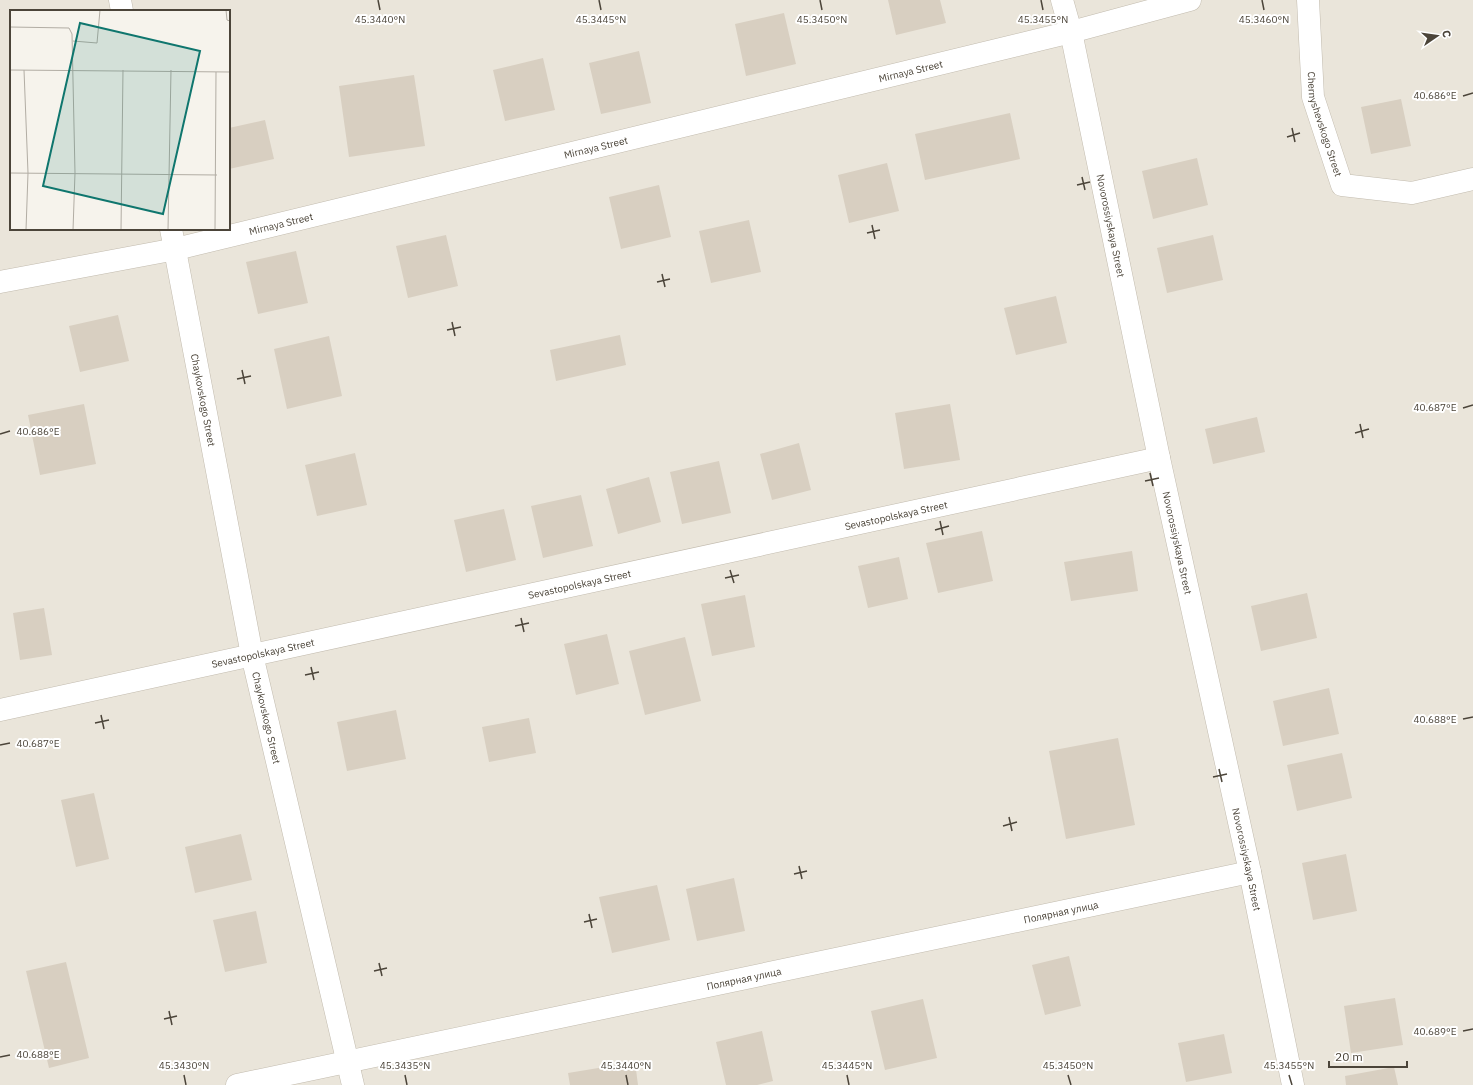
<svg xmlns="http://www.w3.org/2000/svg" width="1473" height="1085" viewBox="0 0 1473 1085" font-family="'IBM Plex Sans',sans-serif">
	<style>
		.residential { fill: #eae5da; fill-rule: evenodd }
		.building { fill: #d8cfc1 }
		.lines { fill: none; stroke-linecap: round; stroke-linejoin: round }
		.street-casing { stroke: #c2bbae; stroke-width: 23 }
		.street { stroke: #fff; stroke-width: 22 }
		.ticks { fill: none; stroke: #4b4439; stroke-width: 1.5 }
		.labels { text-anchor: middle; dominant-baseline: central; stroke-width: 4; stroke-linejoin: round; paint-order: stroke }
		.street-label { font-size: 10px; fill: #4b4439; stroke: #fff }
		.inset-road { fill: none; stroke: #b2ada4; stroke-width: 1 }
		.view { fill: #0f766e; fill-opacity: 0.15; stroke: #0f766e; stroke-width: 2 }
		.inset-edge { fill: none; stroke: #4b4439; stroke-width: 2 }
		.ticks-label { font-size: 10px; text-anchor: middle; fill: #4b4439; stroke: #fff; stroke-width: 4; stroke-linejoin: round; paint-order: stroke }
	</style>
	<rect width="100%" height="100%" fill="#f6f3ec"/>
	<path class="residential" d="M0,0H1473V1085H0ZM11,11H229V229H11Z"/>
	<path class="building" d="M888,0H940L946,23L896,35Z
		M784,13L796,64L746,76L735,24Z
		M639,51L651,103L601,114L589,63Z
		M543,58L555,110L505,121L493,70Z
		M414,75L425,146L349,157L339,86Z
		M1401,99L1411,146L1371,154L1361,107Z
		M1010,113L1020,159L925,180L915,134Z
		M265,120L274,159L229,169V128Z
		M1197,158L1208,205L1153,219L1142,171Z
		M887,163L899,211L849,223L838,175Z
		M659,185L671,237L621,249L609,197Z
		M749,220L761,272L711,283L699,231Z
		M446,235L458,286L408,298L396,246Z
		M1213,235L1223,280L1167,293L1157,248Z
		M296,251L308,303L258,314L246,262Z
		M1056,296L1067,343L1016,355L1004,308Z
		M118,315L129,361L80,372L69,326Z
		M620,335L626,365L556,381L550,350Z
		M329,336L342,396L287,409L274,349Z
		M84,404L96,464L40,475L28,415Z
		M950,404L960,460L904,469L895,413Z
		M1257,417L1265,452L1213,464L1205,429Z
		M799,443L811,490L772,500L760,454Z
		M355,453L367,505L317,516L305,465Z
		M719,461L731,513L682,524L670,472Z
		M649,477L661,522L618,534L606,489Z
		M581,495L593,546L543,558L531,506Z
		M504,509L516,560L466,572L454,520Z
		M982,531L993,581L938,593L926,543Z
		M1132,551L1138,591L1071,601L1064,562Z
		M899,557L908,599L868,608L858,566Z
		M1307,593L1317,638L1261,651L1251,606Z
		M745,595L755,647L712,656L701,604Z
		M44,608L52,655L20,660L13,613Z
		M607,634L619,684L576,695L564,644Z
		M685,637L701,701L645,715L629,651Z
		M1329,688L1339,734L1283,746L1273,701Z
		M396,710L406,759L347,771L337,722Z
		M529,718L536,753L489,762L482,727Z
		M1118,738L1135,825L1066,839L1049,751Z
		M1342,753L1352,798L1297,811L1287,765Z
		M94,793L109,859L76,867L61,800Z
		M241,834L252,880L195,893L185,847Z
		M1346,854L1357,911L1313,920L1302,863Z
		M734,878L745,931L697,941L686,889Z
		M657,885L670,940L612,953L599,897Z
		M256,911L267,963L225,972L213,920Z
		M1069,956L1081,1006L1045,1015L1032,965Z
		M66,962L89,1058L49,1068L26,971Z
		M1395,998L1403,1045L1351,1053L1344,1006Z
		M923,999L937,1058L885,1070L871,1011Z
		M762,1031L773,1081L757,1085H726L716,1042Z
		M1224,1034L1232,1073L1186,1082L1178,1043Z
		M635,1062L638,1085H570L568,1073Z
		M1394,1067L1398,1085H1346L1345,1076Z"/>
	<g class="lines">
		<g class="street-casing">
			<g id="street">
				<path d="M120,0L122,11"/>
				<path id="s1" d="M1062,0L1071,32L1159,458L1250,872L1293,1085"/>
				<path id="s2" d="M1308,0L1313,97L1342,185L1412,193L1473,179"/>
				<path id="s3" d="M171,229L252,655L353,1085"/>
				<path id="s4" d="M0,282L176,249L1071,32L1190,0"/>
				<path id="s5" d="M0,710L1159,458"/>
				<path id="s6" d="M237,1085L1250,872"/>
			</g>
		</g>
		<use href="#street" class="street"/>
	</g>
	<path class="ticks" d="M378,0L380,10M599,0L601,10M820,0L822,10M1041,0L1043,10M1262,0L1264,10M1463,96L1473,93M1292,128L1295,142M1287,137L1300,133M1082,177L1085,190M1077,185L1090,182M872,225L875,239M867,233L880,230M662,274L665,287M657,282L670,279M452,322L455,336M447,330L461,327M242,370L245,384M237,379L251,376M1463,408L1473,405M1360,424L1363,438M1355,433L1369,429M0,434L10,431M1150,473L1153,486M1145,481L1159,478M940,521L943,535M935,530L949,526M730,570L734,583M725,578L739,575M521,618L524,632M515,626L529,623M311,667L314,680M305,675L319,672M101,715L104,729M1463,719L1473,717M95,723L109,720M0,745L10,743M1219,769L1222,782M1213,777L1227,774M1009,817L1012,831M1003,826L1017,822M799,866L802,879M794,874L807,871M589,914L592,928M584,922L597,919M379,963L382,976M374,971L387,968M169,1011L172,1025M164,1019L177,1016M1463,1031L1473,1029M0,1057L10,1055M184,1075L186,1085M405,1075L407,1085M626,1075L628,1085M847,1075L849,1085M1068,1075L1071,1085M1289,1075L1292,1085"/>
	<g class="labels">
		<g class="street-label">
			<text stroke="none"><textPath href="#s4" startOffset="935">Mirnaya Street</textPath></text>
			<text stroke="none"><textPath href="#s2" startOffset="126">Chernyshevskogo Street</textPath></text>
			<text stroke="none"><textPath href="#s4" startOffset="611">Mirnaya Street</textPath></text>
			<text stroke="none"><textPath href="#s4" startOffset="287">Mirnaya Street</textPath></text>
			<text stroke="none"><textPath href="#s1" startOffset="231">Novorossiyskaya Street</textPath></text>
			<text stroke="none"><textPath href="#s3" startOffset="174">Chaykovskogo Street</textPath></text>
			<text stroke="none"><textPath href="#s5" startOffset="917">Sevastopolskaya Street</textPath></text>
			<text stroke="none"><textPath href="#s1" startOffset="555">Novorossiyskaya Street</textPath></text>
			<text stroke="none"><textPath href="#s5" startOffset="593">Sevastopolskaya Street</textPath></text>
			<text stroke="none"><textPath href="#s5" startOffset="269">Sevastopolskaya Street</textPath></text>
			<text stroke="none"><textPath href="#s3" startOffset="498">Chaykovskogo Street</textPath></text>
			<text stroke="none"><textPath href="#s1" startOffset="879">Novorossiyskaya Street</textPath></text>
			<text stroke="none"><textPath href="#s6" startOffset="842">Полярная улица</textPath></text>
			<text stroke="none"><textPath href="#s6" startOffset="518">Полярная улица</textPath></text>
		</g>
	</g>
	<g transform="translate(10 10)">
		<rect width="220" height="220" fill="#f6f3ec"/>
		<path class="inset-road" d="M216,0L217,10L220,11M0,17L59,18L62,24L65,163L63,220M63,31L87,33L90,0M0,60L220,62M14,60L18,163L16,220M0,163L207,165M111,220L113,60M158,220L161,60M205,220L206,62"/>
		<path class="view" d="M70,13L190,41L153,204L33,176Z"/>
		<rect width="220" height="220" class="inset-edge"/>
	</g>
	<g class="ticks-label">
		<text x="380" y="23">45.3440°N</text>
		<text x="601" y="23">45.3445°N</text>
		<text x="822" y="23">45.3450°N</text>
		<text x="1043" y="23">45.3455°N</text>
		<text x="1264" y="23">45.3460°N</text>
		<text x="1435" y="99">40.686°E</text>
		<text x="1435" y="411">40.687°E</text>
		<text x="38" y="435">40.686°E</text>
		<text x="1435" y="723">40.688°E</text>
		<text x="38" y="747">40.687°E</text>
		<text x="1435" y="1035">40.689°E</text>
		<text x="38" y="1058">40.688°E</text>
		<text x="184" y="1069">45.3430°N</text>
		<text x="405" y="1069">45.3435°N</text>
		<text x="626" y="1069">45.3440°N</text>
		<text x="847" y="1069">45.3445°N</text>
		<text x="1068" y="1069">45.3450°N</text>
		<text x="1289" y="1069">45.3455°N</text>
	</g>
	<g transform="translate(1437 36) rotate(77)" stroke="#ffffff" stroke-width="3" paint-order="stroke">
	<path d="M0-3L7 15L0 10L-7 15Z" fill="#4b4439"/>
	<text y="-6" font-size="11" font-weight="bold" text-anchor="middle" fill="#4b4439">С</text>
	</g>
	<path d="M1329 1061v6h78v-6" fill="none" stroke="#4b4439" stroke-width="2"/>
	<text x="1335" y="1061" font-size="12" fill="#4b4439" stroke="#ffffff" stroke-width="3" paint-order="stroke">20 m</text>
</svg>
